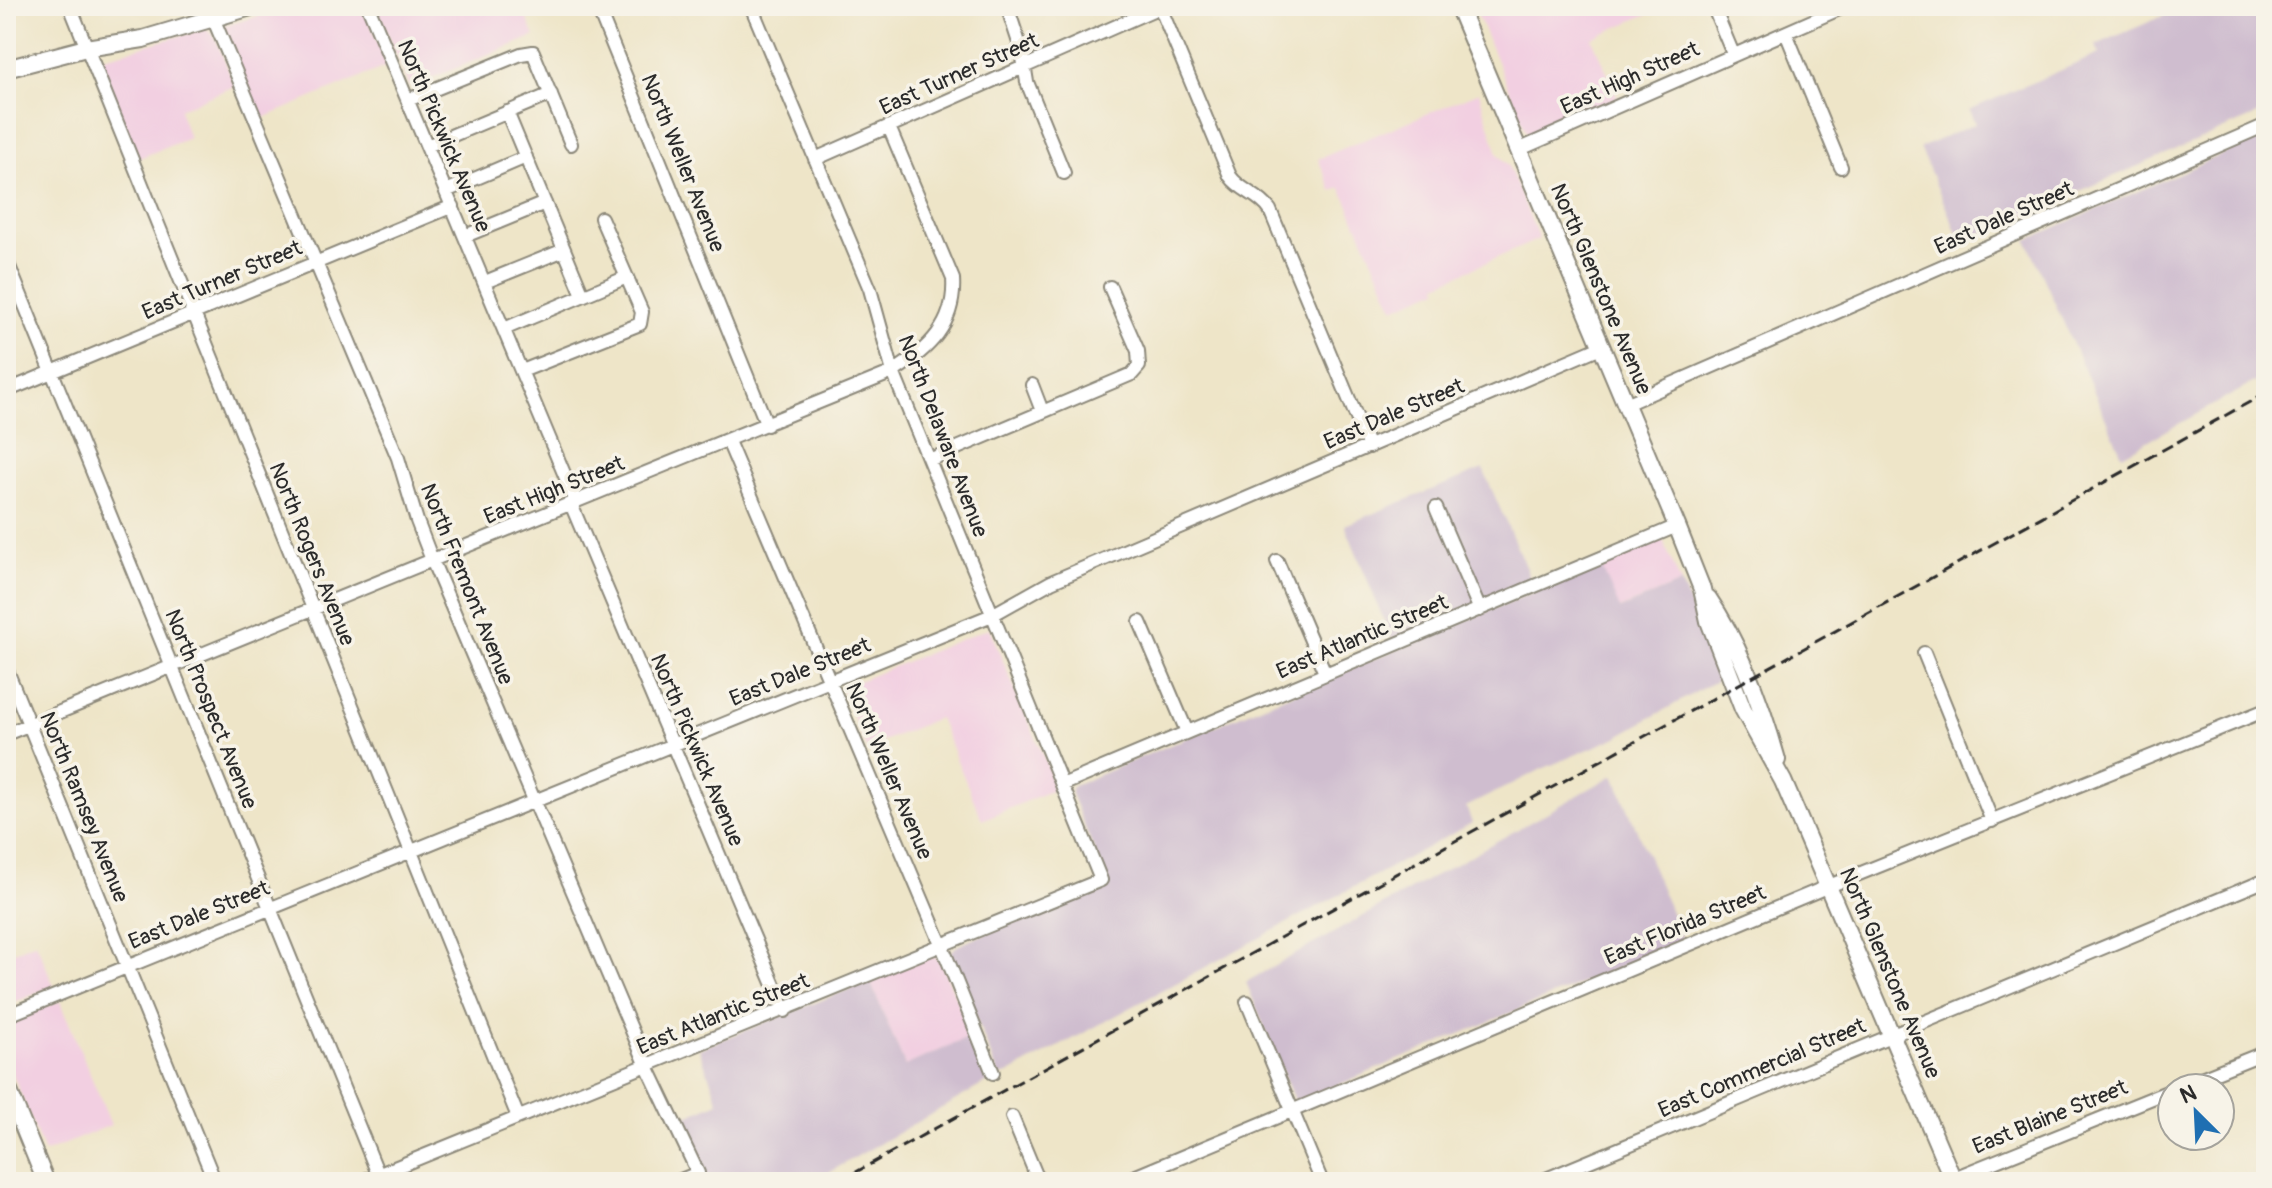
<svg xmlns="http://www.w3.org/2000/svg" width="2272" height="1188" viewBox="0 0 2272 1188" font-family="Pangolin,sans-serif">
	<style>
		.built { fill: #f2cfe1 }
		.industrial { fill: #cfbdcf }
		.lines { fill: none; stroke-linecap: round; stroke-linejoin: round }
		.stream { stroke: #6ac0e7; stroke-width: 3 }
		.minor-casing { stroke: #8c887a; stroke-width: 16 }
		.major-casing { stroke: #8c887a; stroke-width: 20 }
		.minor { stroke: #fff; stroke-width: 12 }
		.major { stroke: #fff; stroke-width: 16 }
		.rail { stroke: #2b2b2b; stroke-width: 3; stroke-dasharray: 12 6; stroke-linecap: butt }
		.labels { text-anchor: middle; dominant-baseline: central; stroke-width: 7; stroke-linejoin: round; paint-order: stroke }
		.street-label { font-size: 22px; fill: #2b2b2b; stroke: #f7f3e8 }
	</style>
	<rect width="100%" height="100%" fill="#f7f3e8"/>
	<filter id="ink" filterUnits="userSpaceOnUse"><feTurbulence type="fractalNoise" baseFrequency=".0125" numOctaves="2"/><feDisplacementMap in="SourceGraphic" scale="16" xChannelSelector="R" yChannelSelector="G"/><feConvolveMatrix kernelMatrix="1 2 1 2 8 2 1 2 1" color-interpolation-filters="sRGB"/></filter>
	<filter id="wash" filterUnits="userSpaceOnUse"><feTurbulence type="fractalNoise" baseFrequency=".006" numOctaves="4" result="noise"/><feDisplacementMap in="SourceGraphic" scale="32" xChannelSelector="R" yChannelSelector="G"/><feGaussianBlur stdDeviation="1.8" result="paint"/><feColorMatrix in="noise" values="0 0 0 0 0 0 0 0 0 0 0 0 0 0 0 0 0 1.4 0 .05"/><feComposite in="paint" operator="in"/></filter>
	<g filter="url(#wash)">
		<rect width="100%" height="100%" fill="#eee5c8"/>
		<path class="built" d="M294,6H364L387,66L259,120L221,27Z
			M376,6H521L535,36L410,87Z
			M1474,6H1645L1648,14L1592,38L1618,98L1528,136Z
			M205,29L214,35L235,86L179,109L189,138L137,159L97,59Z
			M1479,92L1498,154L1508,165L1539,239L1438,284L1439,289L1394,308L1341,188L1332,191L1318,159Z
			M1662,538L1681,583L1619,609L1600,564Z
			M989,628L1057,788L982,820L939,718L866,748L841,688Z
			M36,942L54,986L6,1006V955Z
			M933,956L940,960L972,1036L905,1066L870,981Z
			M60,1001L111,1125L44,1153L6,1057V1023Z"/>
		<path class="industrial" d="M2186,6H2266V111L1961,242L1920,148L1975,124L1969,110L2099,54L2096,45Z
			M2266,135V376L2122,455L2027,240Z
			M1483,469L1531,580L1392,640L1345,525Z
			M1600,564L1620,609L1681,583L1719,679L1615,738L1542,769L1466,807L1472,823L1008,1074L999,1076L950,953L957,946L1107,881L1071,794V788L1075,785Z
			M1614,775L1683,941L1295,1103L1246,982Z
			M870,981L905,1066L972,1036L991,1080L812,1182H706L680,1119L719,1102L699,1049Z"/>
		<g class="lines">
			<path class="stream" d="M6,47V48"/>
		</g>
	</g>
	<g filter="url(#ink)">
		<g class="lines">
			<g class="minor-casing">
				<path id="minor" d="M70,6L518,1117
					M208,6L398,458L417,521L432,560L647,1066L698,1173L676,1182
					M368,6L576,502
					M597,6L767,425
					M1007,6L1022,52L1027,82L1064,173
					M1713,6L1733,54
					M1160,7L1230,176C1240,191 1259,194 1270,210L1369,447
					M1786,33L1841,167
					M408,100L521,54L533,52L571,144
					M507,112L583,295
					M427,146L551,94
					M1518,150L1846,6
					M815,159L1162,6
					M446,191L526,157
					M465,236L545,203
					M6,259L378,1174
					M485,282L564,250
					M1110,287L1138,351L1139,366
					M504,329L627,277
					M522,371L640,324L642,312L601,218
					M1032,385L1042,411
					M6,391L453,206
					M1626,404L2266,125
					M728,441L942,946L993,1073
					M929,460L1132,374L1139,366
					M571,504L785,1011
					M1436,508L1480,610
					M1277,561L1325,673
					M1140,622L1187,732
					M1924,653L1992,821
					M6,668L215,1182
					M6,734L893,372C929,349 956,324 953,279L889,127
					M1062,785L1677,526
					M1247,1002L1322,1182
					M6,1016L992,615L1051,582L1601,347
					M2176,1088L2266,1052
					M1012,1117L1039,1182
					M360,1182L1101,880L893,372L870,289L751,6
					M1122,1182L1829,886L2266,710
					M1539,1182L2266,880
					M1944,1182L2172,1090"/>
			</g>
			<g class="major-casing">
				<path id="major" d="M1458,6L1677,526L1702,589L1709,621L1743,709L1783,781L1954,1182
					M6,69L86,48L143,39L254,6
					M1708,598C1740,645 1762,706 1777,760
					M6,1084L46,1182"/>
			</g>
			<use href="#minor" class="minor"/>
			<use href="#major" class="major"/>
			<path class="rail" d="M838,1182L2266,393"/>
		</g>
	</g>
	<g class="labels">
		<g class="street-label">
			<text transform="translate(959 74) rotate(-24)">East Turner Street</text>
			<text transform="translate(1630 78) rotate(-24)">East High Street</text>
			<text transform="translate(444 136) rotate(67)">North Pickwick Avenue</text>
			<text transform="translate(683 163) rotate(68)">North Weller Avenue</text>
			<text transform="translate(2004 218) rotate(-24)">East Dale Street</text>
			<text transform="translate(222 280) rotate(-23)">East Turner Street</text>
			<text transform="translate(1601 289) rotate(67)">North Glenstone Avenue</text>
			<text transform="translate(1394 414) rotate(-23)">East Dale Street</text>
			<text transform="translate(943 436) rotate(69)">North Delaware Avenue</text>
			<text transform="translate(554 490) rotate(-22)">East High Street</text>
			<text transform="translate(312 554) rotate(68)">North Rogers Avenue</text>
			<text transform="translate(467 584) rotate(68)">North Fremont Avenue</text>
			<text transform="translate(1362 637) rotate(-23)">East Atlantic Street</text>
			<text transform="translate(800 672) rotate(-22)">East Dale Street</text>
			<text transform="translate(211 709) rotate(68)">North Prospect Avenue</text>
			<text transform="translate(697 750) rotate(67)">North Pickwick Avenue</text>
			<text transform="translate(889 771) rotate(67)">North Weller Avenue</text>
			<text transform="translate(84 807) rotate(68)">North Ramsey Avenue</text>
			<text transform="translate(199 915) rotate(-22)">East Dale Street</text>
			<text transform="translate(1685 925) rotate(-23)">East Florida Street</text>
			<text transform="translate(1890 973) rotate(67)">North Glenstone Avenue</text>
			<text transform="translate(723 1014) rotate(-22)">East Atlantic Street</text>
			<text transform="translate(1762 1068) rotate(-23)">East Commercial Street</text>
			<text transform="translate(2050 1117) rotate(-22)">East Blaine Street</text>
		</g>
	</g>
	<rect width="2272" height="1188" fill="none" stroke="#f7f3e8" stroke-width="32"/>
	<g transform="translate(2196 1112) rotate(336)"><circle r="38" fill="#f7f3e8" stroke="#a5a39c" stroke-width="2"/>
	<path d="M0-6L14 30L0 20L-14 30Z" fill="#1f6fb2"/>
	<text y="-12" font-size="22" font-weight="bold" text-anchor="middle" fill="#2b2b2b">N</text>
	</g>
</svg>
